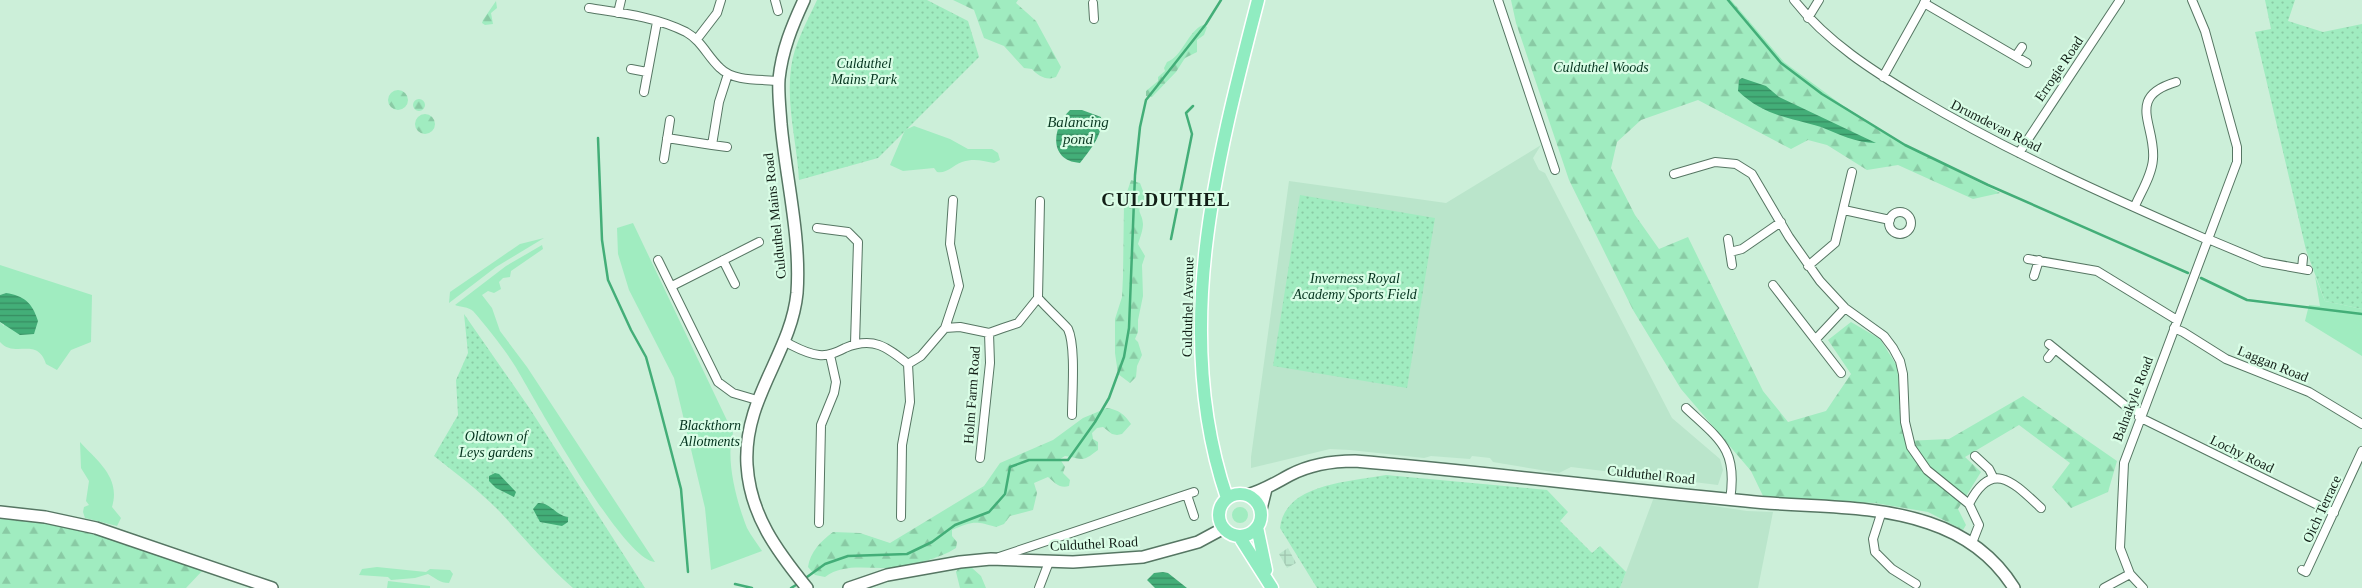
<svg xmlns="http://www.w3.org/2000/svg" width="2362" height="588" viewBox="0 0 2362 588" font-family="'Times New Roman',serif">
	<style>
		.built { fill: #bae5cb }
		.industrial { fill: url(#industrial-grid) }
		.green { fill: #a0ecc0 }
		.forest { fill: url(#forest-firs) }
		.park { fill: url(#park-dots) }
		.water { fill: url(#water-rules) }
		.lines { fill: none; stroke-linecap: round; stroke-linejoin: round }
		.stream { stroke: #43ae78; stroke-width: 2.5 }
		.street-casing { stroke: #567663; stroke-width: 10 }
		.secondary-casing { stroke: #567663; stroke-width: 14 }
		.primary-casing { stroke: #fff; stroke-width: 15 }
		.street { stroke: #fff; stroke-width: 8 }
		.secondary { stroke: #fff; stroke-width: 11 }
		.primary { stroke: #90ecc1; stroke-width: 12 }
		.labels { text-anchor: middle; dominant-baseline: central; stroke-width: 4.5; stroke-linejoin: round; paint-order: stroke }
		.park-label { font-size: 14px; font-style: italic; fill: #03321d; stroke: #d9fde6 }
		.street-label { font-size: 14px; fill: #121f17; stroke: #d9fde6 }
		.water-label { font-size: 15px; font-style: italic; fill: #0c3a24; stroke: #d9fde6 }
		.district-label { font-size: 19px; font-weight: bold; letter-spacing: 1px; fill: #121f17; stroke: #d9fde6 }
	</style>
	<defs>
		<pattern id="industrial-grid" width="8" height="8" patternUnits="userSpaceOnUse" patternTransform="scale(1.25)"><rect width="8" height="8" fill="#bae5cb"/><path d="M0 4h8M4 0v8" fill="none" stroke="#9fc4ae"/></pattern>
		<pattern id="forest-firs" width="22" height="20" patternUnits="userSpaceOnUse" patternTransform="scale(1.25)"><rect width="22" height="20" fill="#a0ecc0"/><path d="M5 1l3.5 6h-7zM16 11l3.5 6h-7z" fill="#89caa4"/></pattern>
		<pattern id="park-dots" width="8" height="8" patternUnits="userSpaceOnUse" patternTransform="scale(1.25)"><rect width="8" height="8" fill="#a0ecc0"/><path d="M2 2h.1M6 6h.1" fill="none" stroke="#89caa4" stroke-width="1.8" stroke-linecap="round"/></pattern>
		<pattern id="water-rules" width="6" height="5" patternUnits="userSpaceOnUse" patternTransform="scale(1.25)"><rect width="6" height="5" fill="#43ae78"/><path d="M0 2.5h6" fill="none" stroke="#378d61"/></pattern>
	</defs>
	<rect width="100%" height="100%" fill="#ccefd9"/>
	<path class="built" d="M1541,145L1533,158L1539,170L1545,173L1672,418L1720,459L1723,470L1718,485L1571,467L1559,473L1493,462L1490,458L1472,456L1470,459L1431,456L1424,458L1350,450L1330,449L1251,468V457L1289,181L1446,203Z
		M1654,497L1747,511L1773,512L1758,588H1620Z"/>
	<path class="industrial" d="M1288,548L1296,563L1287,568L1279,554Z"/>
	<path class="green" d="M914,126L950,139L968,149H992L998,153L1000,160L994,163C982,161 975,158 962,162C953,165 947,174 937,172L934,168L903,171L890,165L905,130Z
		M633,223L733,433C725,459 737,503 747,528C751,536 757,543 762,551L711,570L705,508L674,378L629,290L618,254L617,228Z
		M544,238L496,267L449,303L450,292L520,244Z
		M542,245L543,249L511,271L510,277L503,278L499,282L501,289L494,293L488,291L482,295L492,308L500,331L527,367L655,562C622,560 535,399 515,366C503,347 487,327 473,311C469,307 460,307 455,305L506,266Z
		M0,265L92,295L91,342L71,350L57,370L46,364C37,336 15,359 0,342V322L4,326L6,293L0,295Z
		M2315,276L2325,301L2362,309V356L2305,321L2309,305L2320,306Z
		M80,442C97,461 121,477 112,507L121,518L117,526L85,518L83,512L84,507L89,505L86,501L89,481L81,468Z
		M1232 515a8 8 0 1 1 16 0a8 8 0 1 1-16 0Z
		M377,567L426,572L430,569L450,570L453,574L449,583C440,583 435,578 428,574L415,578L391,580L388,577L359,575L362,569Z
		M388,581L430,586V588H387Z"/>
	<path class="forest" d="M953,0H1018L1016,3L1036,21L1061,67L1056,77C1047,81 1038,76 1032,69L1024,68L1004,46L984,38L974,10Z
		M1511,0H1731L1784,62L1842,105L1905,145L2000,193L1973,199L1898,165L1867,170L1827,145L1808,140L1791,149L1698,100L1641,120L1617,142L1611,168L1635,215L1659,249L1688,237L1763,391L1788,422L1826,411L1851,374L1828,340L1851,322L1880,339L1897,366L1905,441L1949,439L2023,396L2117,461L2108,492L2071,508L2052,487L2070,463L2019,425L1965,457L1981,472L1958,509L1966,525L1963,530L1928,512L1875,503L1764,498L1751,471L1681,389L1633,310L1569,180L1516,23Z
		M496,1L497,8L491,13L493,24L485,25L482,23L483,20Z
		M1203,25L1207,27L1204,35L1197,40V52L1185,58L1176,72L1152,97L1146,96V91L1158,81V77L1165,71L1164,68L1167,62C1182,57 1188,31 1203,25Z
		M388 100a10 10 0 1 1 20 0a10 10 0 1 1-20 0Z
		M413 105a6 6 0 1 1 12 0a6 6 0 1 1-12 0Z
		M415 124a10 10 0 1 1 20 0a10 10 0 1 1-20 0Z
		M1131,180L1140,183L1146,199C1134,214 1142,210 1143,224C1143,230 1140,238 1138,244L1145,256L1142,265L1143,296L1138,320V332L1135,339L1138,342L1142,355L1137,366L1136,377L1130,383L1118,374L1115,353V319L1122,297L1123,276L1124,201Z
		M1107,408C1119,410 1124,414 1131,424L1122,434L1117,435L1112,434L1103,427L1097,428L1092,433L1093,439L1098,442V450C1081,463 1084,459 1065,456L1060,459L1065,467L1063,473L1070,480L1069,486C1060,489 1055,483 1048,477L1034,483L1037,493L1033,510L1010,516L1004,524L996,527C975,521 973,521 952,530V536L957,542L956,548C941,558 908,567 889,568C867,569 844,563 825,577L815,575L808,567C810,552 821,541 833,532L860,533L890,543L984,486L1000,463L1053,440L1083,418Z
		M0,519C64,520 142,549 203,570L186,588H0Z
		M960,566L971,567L981,576L986,588H960L956,572Z"/>
	<path class="park" d="M817,0H927L968,21L979,57L878,158L799,180C797,143 786,105 791,68C794,44 807,22 817,0Z
		M2265,0H2295L2288,21L2323,32L2362,24V309L2325,301L2306,250L2255,32L2271,29Z
		M1300,195L1435,218L1407,388L1273,366Z
		M464,314L530,409L645,588H573C547,565 525,539 501,513C481,492 457,474 434,456L458,415L456,380L468,353Z
		M1386,475L1547,490L1568,512L1560,521L1592,553L1600,546L1626,572L1620,588H1317L1280,528C1285,483 1350,482 1386,475Z"/>
	<path class="water" d="M1742,78L1766,86L1779,97L1876,143C1856,143 1839,134 1821,127C1788,117 1764,116 1738,91L1739,80Z
		M1070,110H1082L1101,117C1104,134 1090,150 1080,163C1048,161 1052,127 1070,110Z
		M6,293C24,296 32,302 38,321L34,334L20,335L0,322V295Z
		M495,473L499,474L516,492L514,497L496,488L489,481V476Z
		M538,503C550,502 555,515 568,517V522L562,526L540,522L533,509Z
		M1163,572L1168,573L1187,588H1155L1147,580L1154,573Z"/>
	<g class="lines">
		<path class="stream" d="M1728,0L1781,63L1822,94L1905,145L1988,185L2188,273
			M598,138L602,240L608,280L631,330L646,357L657,397L681,489L688,572
			M1171,239L1192,134L1186,113L1193,106
			M2201,278L2247,300L2362,314
			M807,577L825,564L848,556L907,554L932,542L955,525L989,512L1005,494L1010,467L1029,460H1068L1095,422L1109,398L1124,357L1129,328L1135,175L1140,127L1146,100L1206,24L1221,0
			M735,584L752,588
			M791,588L796,585"/>
		<g class="street-casing">
			<path id="street" d="M775,0L778,11
				M1498,0L1555,170
				M1794,0C1827,42 1873,71 1918,98C2010,153 2110,197 2208,240
				M1093,3L1094,19
				M1924,3L2027,63
				M589,8C621,13 657,17 686,32C702,41 707,56 720,68C734,82 760,79 779,81
				M618,13L621,0
				M1808,18L1819,0
				M697,39L717,13L721,0
				M2016,56L2022,47
				M631,69L647,72
				M1883,77L1926,0
				M644,92L657,22
				M667,138L712,145L719,102L728,74
				M712,145L727,147
				M2019,153L2120,0
				M664,159L670,120
				M1674,174L1715,162L1736,164L1752,174L1789,237L1820,281L1845,308L1884,336L1893,348L1900,361L1903,374L1905,422L1911,447L1927,470L1969,504L1979,525L1972,543
				M2135,206C2141,192 2152,175 2153,159C2156,125 2125,97 2176,82
				M1844,210L1890,220
				M1889 223a11 11 0 1 1 22 0a11 11 0 1 1-22 0Z
				M817,228L848,232L858,242L855,344
				M1728,239L1732,265
				M2208,239L2263,262L2308,270
				M1730,252L1742,249L1781,222
				M2028,259L2097,271L2177,320
				M658,260L718,382L733,393L757,400
				M723,260L735,284
				M1808,266L1835,243L1852,172
				M2302,269L2303,258
				M2034,276L2039,260
				M1773,285L1841,373
				M672,286L759,242
				M1038,298C1043,304 1066,326 1068,329C1076,346 1072,395 1072,415
				M945,328L959,286L950,244L953,200
				M2174,328L2183,332L2226,359L2309,392L2362,424
				M1816,339L1845,308
				M783,341C794,346 806,354 819,355C829,356 837,352 845,348C873,336 887,347 908,364L910,402L902,445L901,517
				M2049,344L2127,407L2141,413
				M2048,358L2055,349
				M908,364L921,356L945,328L960,327L989,333L1003,328L1018,323L1038,298L1040,201
				M1686,408C1720,440 1738,449 1730,500
				M2139,417L2334,513
				M1975,456L1989,469L1993,477
				M980,458L990,363L989,333
				M1187,495L1194,516
				M1969,504C1992,458 2014,483 2041,508
				M1882,511L1873,539L1875,552L1892,569L1916,584
				M819,523L821,425L834,393L836,382L830,355
				M999,557L1194,492
				M2302,570L2306,572L2362,451
				M1039,588L1049,562
				M2104,588L2130,574
				M2143,588L2130,574L2120,548L2124,463L2237,162V147L2205,31L2192,0"/>
		</g>
		<g class="secondary-casing">
			<path id="secondary" d="M804,0C792,26 782,50 779,79C778,93 780,109 781,124C786,179 801,237 797,293C791,354 743,398 747,465C750,515 777,551 807,588
				M1247,495C1263,491 1275,483 1290,475C1311,464 1332,461 1355,461C1486,472 1616,489 1746,501C1807,508 1870,503 1929,523C1965,535 1994,556 2014,588
				M1261,509L1266,489
				M0,512L45,517L96,528L272,588
				M849,588L887,575L960,562L991,559L1073,562L1143,557L1198,542L1224,528"/>
		</g>
		<g class="primary-casing">
			<path id="primary" d="M1219 515a21 21 0 1 1 42 0a21 21 0 1 1-42 0Z
				M1227,498C1171,334 1216,162 1258,0
				M1257,527L1266,570
				M1239,536L1272,588"/>
		</g>
		<use href="#street" class="street"/>
		<use href="#secondary" class="secondary"/>
		<use href="#primary" class="primary"/>
	</g>
	<g class="labels">
		<g class="park-label">
			<text x="864" y="63">Culduthel<tspan x="864" dy="16">Mains Park</tspan></text>
			<text x="1601" y="67">Culduthel Woods</text>
			<text x="1355" y="278">Inverness Royal<tspan x="1355" dy="16">Academy Sports Field</tspan></text>
			<text x="710" y="425">Blackthorn<tspan x="710" dy="16">Allotments</tspan></text>
			<text x="496" y="436">Oldtown of<tspan x="496" dy="16">Leys gardens</tspan></text>
		</g>
		<g class="street-label">
			<text transform="translate(2059 69) rotate(-56)">Errogie Road</text>
			<text transform="translate(1996 126) rotate(27)">Drumdevan Road</text>
			<text transform="translate(775 216) rotate(-96)">Culduthel Mains Road</text>
			<text transform="translate(1188 307) rotate(-89)">Culduthel Avenue</text>
			<text transform="translate(2273 364) rotate(22)">Laggan Road</text>
			<text transform="translate(972 395) rotate(-86)">Holm Farm Road</text>
			<text transform="translate(2133 399) rotate(-69)">Balnakyle Road</text>
			<text transform="translate(2242 454) rotate(26)">Lochy Road</text>
			<text transform="translate(1651 475) rotate(6)">Culduthel Road</text>
			<text transform="translate(2322 509) rotate(-65)">Oich Terrace</text>
			<text transform="translate(1094 544) rotate(-3)">Culduthel Road</text>
		</g>
		<g class="water-label">
			<text x="1078" y="122">Balancing<tspan x="1078" dy="17">pond</tspan></text>
		</g>
		<g class="district-label">
			<text x="1166" y="199">CULDUTHEL</text>
		</g>
	</g>
</svg>
